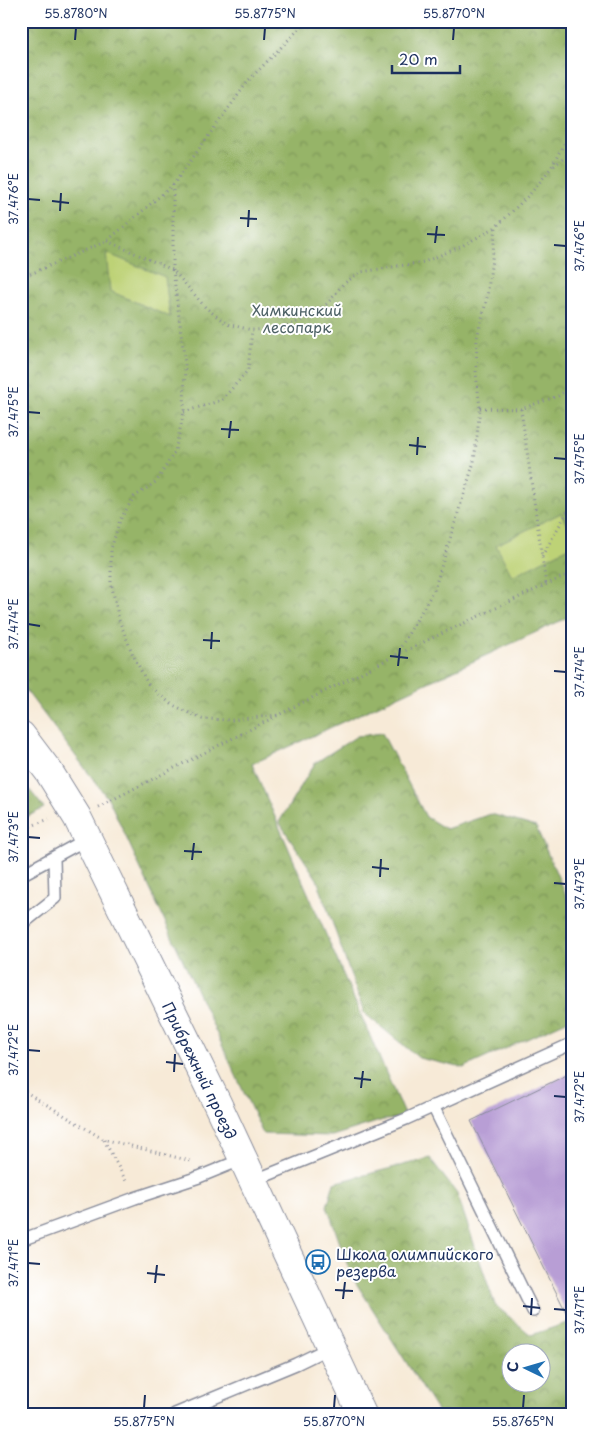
<svg xmlns="http://www.w3.org/2000/svg" width="594" height="1435" viewBox="0 0 594 1435" font-family="'Playpen Sans',sans-serif">
	<style>
		.forest { fill: url(#forest-crowns); stroke: #587262; fill-rule: evenodd }
		.park { fill: #bdd276; stroke: #6c806a }
		.building { fill: #b89ed5 }
		.lines { fill: none; stroke-linecap: round; stroke-linejoin: round }
		.lane-casing { stroke: #898c9a; stroke-width: 14 }
		.secondary-casing { stroke: #898c9a; stroke-width: 30 }
		.path { stroke: #898c9a; stroke-width: 3; stroke-dasharray: 1 4; stroke-linecap: butt }
		.lane { stroke: #fff; stroke-width: 11 }
		.secondary { stroke: #fff; stroke-width: 28 }
		.ticks { fill: none; stroke: #1b2f5e; stroke-width: 2 }
		.labels { text-anchor: middle; dominant-baseline: central; stroke-width: 4; stroke-linejoin: round; paint-order: stroke }
		.park-label { font-size: 15px; fill: #4c6065; stroke: #fff }
		.street-label { font-size: 15px; fill: #1b2f5e; stroke: #fff }
		.poi-label { font-size: 15px; fill: #1b2f5e; stroke: #fff; text-anchor: start }
		.neatline { fill: none; stroke: #1b2f5e; stroke-width: 2 }
		.ticks-label { font-size: 12px; text-anchor: middle; fill: #1b2f5e }
	</style>
	<defs>
		<pattern id="forest-crowns" width="20" height="18" patternUnits="userSpaceOnUse" patternTransform="scale(1.25)"><rect width="20" height="18" fill="#96b467"/><path d="M2 6a3 3 0 1 1 6 0M12 15a3 3 0 1 1 6 0" fill="none" stroke="#7a9358"/></pattern>
	</defs>
	<rect width="100%" height="100%" fill="#fff"/>
	<filter id="ink" filterUnits="userSpaceOnUse"><feTurbulence type="fractalNoise" baseFrequency=".02" numOctaves="2"/><feDisplacementMap in="SourceGraphic" scale="10" xChannelSelector="R" yChannelSelector="G"/><feConvolveMatrix kernelMatrix="1 2 1 2 8 2 1 2 1" color-interpolation-filters="sRGB"/></filter>
	<filter id="wash" filterUnits="userSpaceOnUse"><feTurbulence type="fractalNoise" baseFrequency=".0096" numOctaves="4" result="noise"/><feDisplacementMap in="SourceGraphic" scale="20" xChannelSelector="R" yChannelSelector="G"/><feGaussianBlur stdDeviation="1.12" result="paint"/><feColorMatrix in="noise" values="0 0 0 0 0 0 0 0 0 0 0 0 0 0 0 0 0 1.4 0 .05"/><feComposite in="paint" operator="in"/></filter>
	<g filter="url(#wash)">
		<rect width="100%" height="100%" fill="#f7ead7"/>
		<path class="forest" d="M21,21H573V615L252,764L406,1119L383,1120L332,1136L263,1134L109,800L21,684Z
			M382,733L426,817L446,829L491,814L536,827L573,911V1018L463,1068L419,1058L364,1013L317,879L279,822L315,763L357,736Z
			M21,779L44,808L21,820Z
			M430,1158L457,1194L495,1305L531,1335L573,1321V1414H439L351,1275L327,1206L334,1183ZM512,1352H542V1382H512Z"/>
		<path class="park" d="M106,253L165,277L170,317L110,291Z
			M561,513L573,538V545L512,576L496,545Z"/>
		<g id="blocks">
			<path class="building" d="M573,1072V1326L471,1121Z"/>
		</g>
	</g>
	<g filter="url(#ink)">
		<use href="#blocks" fill-opacity="0" stroke="#898c9a" stroke-width="1"/>
		<g class="lines">
			<g class="lane-casing">
				<path id="lane" d="M21,875L87,839
					M21,925L55,898L54,858
					M433,1106L533,1311
					M253,1181L406,1119L573,1043
					M21,1240L135,1198L199,1177L243,1159
					M175,1414L296,1364L331,1347"/>
			</g>
			<g class="secondary-casing">
				<g id="secondary">
					<path id="s1" d="M21,735L49,772L77,817L217,1103L362,1414"/>
				</g>
			</g>
			<path class="path" d="M554,166L573,151
				M173,185V270L185,364L184,412L175,451L157,481L134,497L120,520L111,549V582L119,620L133,655L149,686L171,704L202,719L232,720L279,715
				M107,241L173,270L206,308L227,324L252,330L280,329L307,318L328,303L343,284L361,272L424,262L460,247L496,227L530,194L551,168L573,127
				M21,278L107,241L173,185L249,80L307,21
				M480,408L521,409L558,396L573,386
				M521,409L546,585
				M184,412L222,400L248,370L252,330
				M542,556L573,502
				M396,655L434,590L474,462L480,408L476,373L477,338L487,298L496,227
				M98,807L396,655L573,572
				M21,830L49,819
				M21,1089L103,1139L191,1161
				M104,1140L127,1183"/>
			<use href="#lane" class="lane"/>
			<use href="#secondary" class="secondary"/>
		</g>
	</g>
	<path class="ticks" d="M75,40L76,28M264,40L265,28M453,40L454,28M28,199L40,200M52,201L69,203M60,211L61,193M240,218L257,219M248,227L249,210M427,234L445,235M435,243L437,226M554,245L566,246M28,412L40,413M221,429L239,430M229,438L231,421M409,445L426,447M417,455L418,437M554,458L566,459M28,624L40,626M203,640L220,641M211,649L212,632M390,656L408,658M398,666L400,648M554,671L566,672M28,837L40,838M184,851L202,852M192,860L194,843M372,867L389,869M380,877L381,859M554,883L566,884M28,1050L40,1051M166,1062L183,1064M174,1072L175,1054M354,1078L371,1080M361,1088L363,1071M554,1096L566,1097M28,1263L40,1264M147,1273L165,1275M155,1283L157,1265M335,1290L353,1291M343,1299L345,1282M523,1306L540,1308M554,1309L566,1310M531,1315L532,1298M144,1408L145,1395M334,1408L335,1395M523,1408L524,1395"/>
	<defs>
		<g id="bus-ring" transform="scale(1.25)"><circle r="9.5" fill="#fff" stroke="#1f6fb2" stroke-width="1.5"/><path d="M-5-6H5V4H4V6H2V4H-2V6H-4V4H-5ZM-3.5-4V0h7V-4ZM-3.5 1.2v1.5H-2V1.2ZM2 1.2v1.5H3.5V1.2Z" fill="#1f6fb2"/></g>
	</defs>
	<g fill-rule="evenodd">
		<use href="#bus-ring" x="318" y="1262"/>
	</g>
	<g class="labels">
		<g class="park-label">
			<text x="297" y="309">Химкинский<tspan x="297" dy="17">лесопарк</tspan></text>
		</g>
		<g class="street-label">
			<text stroke="none"><textPath href="#s1" startOffset="381">Прибрежный проезд</textPath></text>
		</g>
		<g class="poi-label">
			<text x="336" y="1253">Школа олимпийского<tspan x="336" dy="17">резерва</tspan></text>
		</g>
	</g>
	<rect width="594" height="1435" fill="none" stroke="#fff" stroke-width="55"/>
	<g transform="translate(526 1368) rotate(275)"><circle r="24" fill="#ffffff" stroke="#a4acbf"/>
	<path d="M0-4L9 19L0 12L-9 19Z" fill="#1f6fb2"/>
	<text y="-8" font-size="14" font-weight="bold" text-anchor="middle" fill="#1b2f5e">С</text>
	</g>
	<path d="M392 65v8h68v-8" fill="none" stroke="#1b2f5e" stroke-width="2.5"/>
	<text x="399" y="65" font-size="15" fill="#1b2f5e" stroke="#ffffff" stroke-width="4" paint-order="stroke">20 m</text>
	<rect x="28" y="28" width="538" height="1380" class="neatline"/>
	<g class="ticks-label">
		<text x="76" y="18">55.8780°N</text>
		<text x="265" y="18">55.8775°N</text>
		<text x="454" y="18">55.8770°N</text>
		<text transform="translate(14 199) rotate(-90)" y="4">37.476°E</text>
		<text transform="translate(580 246) rotate(-90)" y="4">37.476°E</text>
		<text transform="translate(14 412) rotate(-90)" y="4">37.475°E</text>
		<text transform="translate(580 459) rotate(-90)" y="4">37.475°E</text>
		<text transform="translate(14 624) rotate(-90)" y="4">37.474°E</text>
		<text transform="translate(580 672) rotate(-90)" y="4">37.474°E</text>
		<text transform="translate(14 837) rotate(-90)" y="4">37.473°E</text>
		<text transform="translate(580 884) rotate(-90)" y="4">37.473°E</text>
		<text transform="translate(14 1050) rotate(-90)" y="4">37.472°E</text>
		<text transform="translate(580 1097) rotate(-90)" y="4">37.472°E</text>
		<text transform="translate(14 1263) rotate(-90)" y="4">37.471°E</text>
		<text transform="translate(580 1310) rotate(-90)" y="4">37.471°E</text>
		<text x="144" y="1426">55.8775°N</text>
		<text x="334" y="1426">55.8770°N</text>
		<text x="523" y="1426">55.8765°N</text>
	</g>
</svg>
